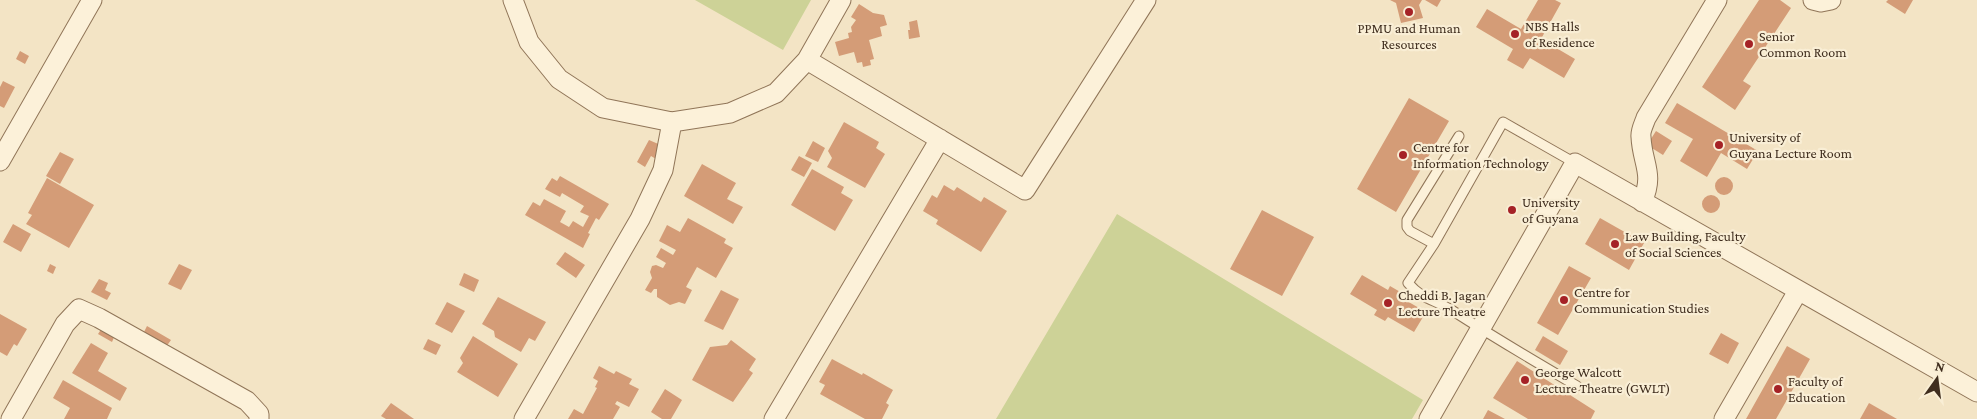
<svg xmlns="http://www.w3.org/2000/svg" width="1977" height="419" viewBox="0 0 1977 419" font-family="'Crimson Pro',serif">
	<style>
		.green { fill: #cdd297 }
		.building { fill: #d49c77 }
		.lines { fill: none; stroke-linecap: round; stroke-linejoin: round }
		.lane-casing { stroke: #907558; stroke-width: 11 }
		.street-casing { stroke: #907558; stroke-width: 21 }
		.lane { stroke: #fcf1d9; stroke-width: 9 }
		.street { stroke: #fcf1d9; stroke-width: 19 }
		.poi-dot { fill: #a52226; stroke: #f9eed5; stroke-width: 2 }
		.labels { text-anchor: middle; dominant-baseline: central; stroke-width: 4.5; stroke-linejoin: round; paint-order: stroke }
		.poi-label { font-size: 14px; fill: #3f2d1e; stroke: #f9eed5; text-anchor: start }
	</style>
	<rect width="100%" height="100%" fill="#f3e4c5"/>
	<path class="green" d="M695,0H811L783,50Z
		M1117,214L1423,400L1412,419H996Z"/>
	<path class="building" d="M1390,0H1422L1419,5L1423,18L1401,23L1396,3Z
		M1425,0H1441L1437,7Z
		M1538,0H1555L1561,3L1541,39L1575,59L1564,78L1530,58L1523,69L1507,60L1513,49L1476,27L1487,9L1521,29Z
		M1759,0H1780L1791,8L1743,81L1751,86L1735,110L1702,87Z
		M1888,0H1913L1905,14L1886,2Z
		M859,4L873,13L884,15L887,25L880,27L882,36L869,40L874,59L870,60L871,65L863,67L862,62L857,63L854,52L839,56L835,42L849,38L848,33L852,32L851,27L856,20L851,17Z
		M917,20L920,37L909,39L908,30H910L909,22Z
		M20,51L29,56L25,64L16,59Z
		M3,81L15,87L4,108L0,106V87Z
		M1409,98L1449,121L1396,212L1357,189Z
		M1677,103L1758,151L1747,169L1721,153L1707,177L1680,161L1693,139L1665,123Z
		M844,122L879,142L876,148L885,154L865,188L827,167L832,158L828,151Z
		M1656,131L1672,141L1663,155L1647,145Z
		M649,140L663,146L656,159L651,156L645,167L637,162Z
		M813,141L825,148L818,162L805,156Z
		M60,152L74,159L60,184L46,176Z
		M799,156L812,163L804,177L791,170Z
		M702,164L736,183L727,199L743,207L733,224L684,196Z
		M812,169L844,187L841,193L853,200L835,231L791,205Z
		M560,176L609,204L599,220L596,218L588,233L590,234L583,248L525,215L533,202L540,206L544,199L566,211L560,222L569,227L573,221L583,227L589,216L580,212L584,206L562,193L560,197L545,189L552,178L557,181Z
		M1715 186a9 9 0 1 1 18 0a9 9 0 1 1-18 0Z
		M47,178L94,205L69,248L26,224L32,215L28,213Z
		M944,185L954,191L957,187L981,202L984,197L1007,211L981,252L936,224L938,220L923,211L932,195L937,198Z
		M1702 204a9 9 0 1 1 18 0a9 9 0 1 1-18 0Z
		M1262,210L1314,237L1282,296L1230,269Z
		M688,218L726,239L724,243L733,248L716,278L697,267L686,287L692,290L685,304L679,302L670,305L657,297V289H654L651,293L645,290L652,278L650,272L652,266L656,265L663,268L666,263L656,257L661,248L673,255L676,250L659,241L667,225L680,232Z
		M1600,218L1644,243L1629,270L1585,244Z
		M13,224L31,234L21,252L3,242Z
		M565,252L585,265L576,278L556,264Z
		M50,264L56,267L53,274L47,271Z
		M179,264L192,270L181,290L168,284Z
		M1569,266L1591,278L1558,335L1537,323Z
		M464,273L479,280L474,292L459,285Z
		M1362,275L1388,290L1390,286L1402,293L1400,297L1426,312L1414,332L1388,317L1385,321L1374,315L1377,310L1350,294Z
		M99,279L108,283L105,290L111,293L107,300L91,292Z
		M721,290L739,299L723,330L704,321Z
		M498,297L546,322L535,341L529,338L521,352L495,337L494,331L482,324Z
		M447,302L465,311L452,333L435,324Z
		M0,314L27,329L17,346L14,344L7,356L0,352Z
		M147,326L171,340L166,347L143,334Z
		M102,328L115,335L112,342L98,334Z
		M1721,333L1739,343L1728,364L1709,354Z
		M473,336L518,364L498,397L457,372L463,363L460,358Z
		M1543,336L1568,351L1560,365L1535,350Z
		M428,339L441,345L436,355L423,349Z
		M731,340L756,359L749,370L753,373L733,402L692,380L710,347L727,345Z
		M91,343L108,353L98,371L127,388L120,401L72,373Z
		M1787,346L1810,359L1776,419H1746Z
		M832,359L862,375L863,373L893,390L886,403L889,405L882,419H865L820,394L825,385L819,382Z
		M1517,361L1595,411L1591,419H1528L1493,398Z
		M599,366L614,374L616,371L632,379L629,384L639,389L629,407L617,401L615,404L620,407L613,419H568L574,409L583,414L597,388L595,387L598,381L593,378Z
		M63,380L112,408L107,419H64L70,408L53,398Z
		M665,389L682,400L671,419H662L651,412Z
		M391,403L414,419H386L381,416Z
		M1869,403L1897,419H1860Z
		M1488,410L1505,419H1483Z"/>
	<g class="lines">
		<g class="lane-casing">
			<path id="lane" d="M1575,163L1503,122L1434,244L1408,283C1423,300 1433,299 1450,309C1492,336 1534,361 1577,386
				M1434,244L1410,231L1407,227V220L1459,136"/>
		</g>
		<g class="street-casing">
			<path id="street" d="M513,0L529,42L559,79L603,108L672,122L730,113L776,93L807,60L841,0
				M1813,0L1821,2L1831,0
				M807,60L1025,190L1146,0
				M0,161L92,0
				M1642,202C1655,174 1642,163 1641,137C1640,131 1644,124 1646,118L1717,0
				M11,419L65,324L79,309L99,318L247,401L259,414V419
				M524,419L640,219L663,170L672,122
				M774,419L940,139
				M1429,419L1575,163L1977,392
				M1724,419L1798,291"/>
		</g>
		<use href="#lane" class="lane"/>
		<use href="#street" class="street"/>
	</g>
	<g class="poi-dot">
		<circle cx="1409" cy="12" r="5"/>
		<circle cx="1515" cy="34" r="5"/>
		<circle cx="1749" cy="44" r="5"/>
		<circle cx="1719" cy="145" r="5"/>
		<circle cx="1403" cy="155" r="5"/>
		<circle cx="1512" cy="210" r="5"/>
		<circle cx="1615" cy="244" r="5"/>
		<circle cx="1564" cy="300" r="5"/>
		<circle cx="1388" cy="303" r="5"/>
		<circle cx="1525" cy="380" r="5"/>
		<circle cx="1778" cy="389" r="5"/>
	</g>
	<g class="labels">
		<g class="poi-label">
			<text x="1525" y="26">NBS Halls<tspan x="1525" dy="16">of Residence</tspan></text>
			<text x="1409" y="28" text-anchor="middle">PPMU and Human<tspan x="1409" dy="16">Resources</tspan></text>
			<text x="1759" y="36">Senior<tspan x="1759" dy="16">Common Room</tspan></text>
			<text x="1729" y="137">University of<tspan x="1729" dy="16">Guyana Lecture Room</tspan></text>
			<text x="1413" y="147">Centre for<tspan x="1413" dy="16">Information Technology</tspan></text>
			<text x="1522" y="202">University<tspan x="1522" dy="16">of Guyana</tspan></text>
			<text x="1625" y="236">Law Building, Faculty<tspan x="1625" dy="16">of Social Sciences</tspan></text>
			<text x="1574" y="292">Centre for<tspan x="1574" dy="16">Communication Studies</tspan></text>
			<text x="1398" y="295">Cheddi B. Jagan<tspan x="1398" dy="16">Lecture Theatre</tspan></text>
			<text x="1535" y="372">George Walcott<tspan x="1535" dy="16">Lecture Theatre (GWLT)</tspan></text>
			<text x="1788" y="381">Faculty of<tspan x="1788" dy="16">Education</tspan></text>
		</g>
	</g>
	<g transform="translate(1937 379) rotate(14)" stroke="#f9eed5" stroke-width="4" paint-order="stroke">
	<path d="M0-4L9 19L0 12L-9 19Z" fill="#3f2d1e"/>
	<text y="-8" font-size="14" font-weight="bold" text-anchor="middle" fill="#3f2d1e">N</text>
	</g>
</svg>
